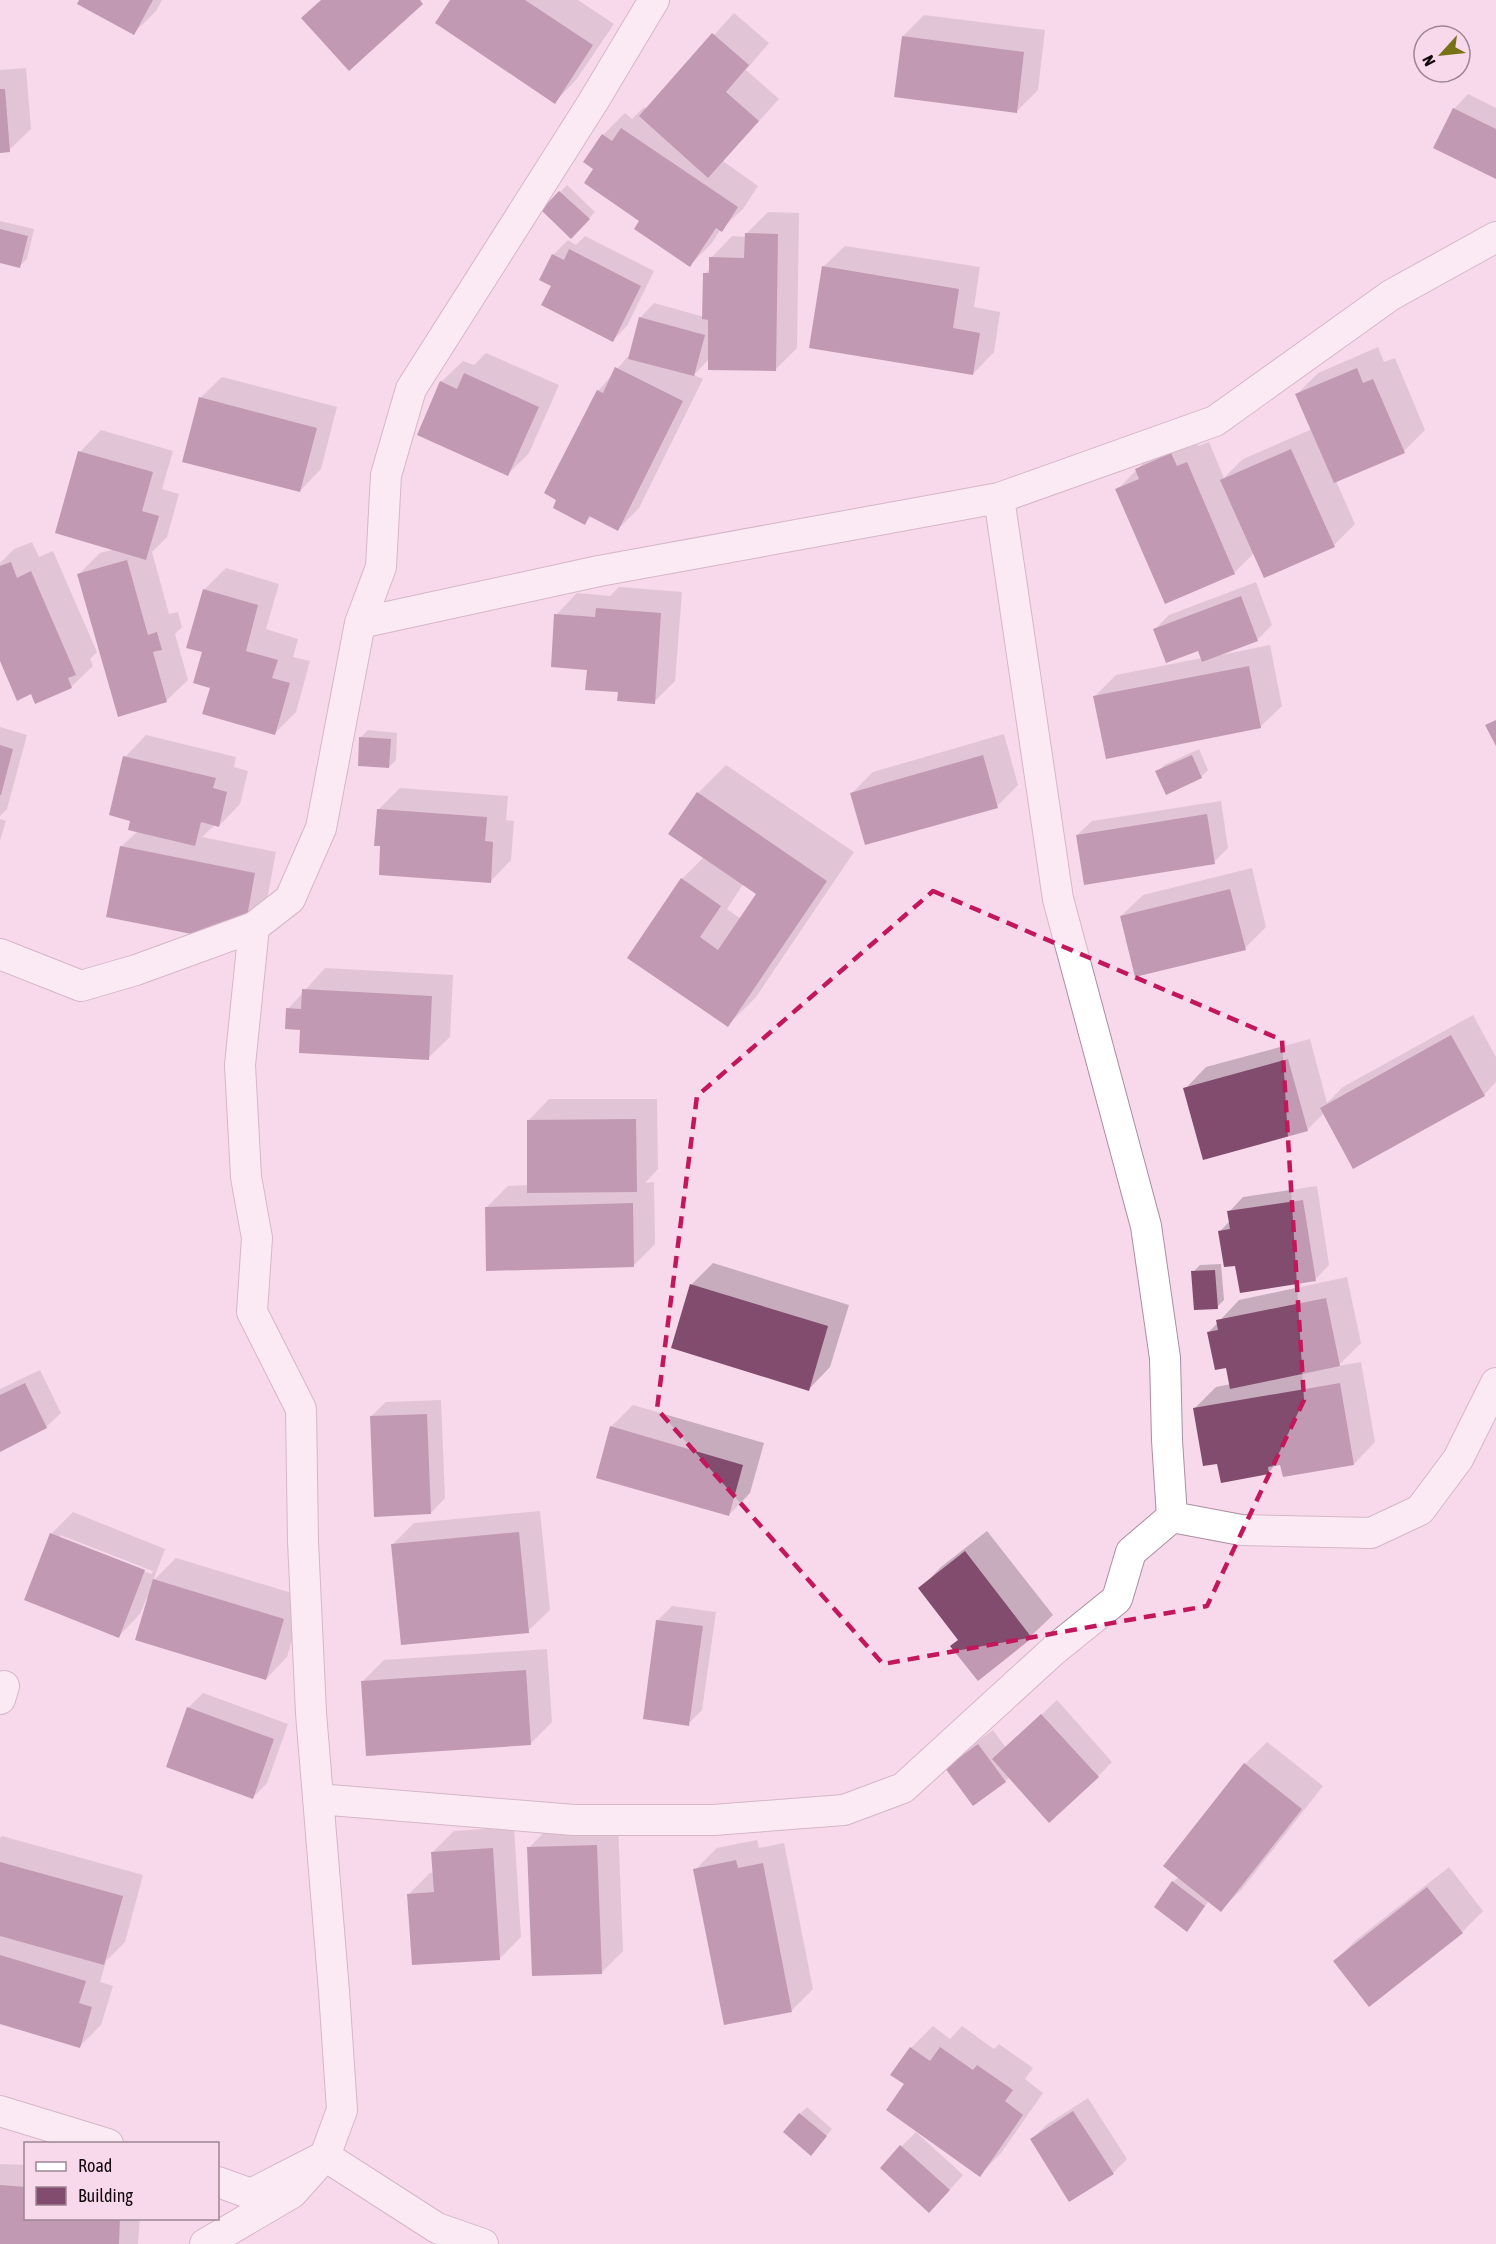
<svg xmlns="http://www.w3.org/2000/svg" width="1496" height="2244" viewBox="0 0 1496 2244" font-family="'Asap Condensed',sans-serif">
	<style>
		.shadow { fill: #0003; fill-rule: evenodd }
		.building { fill: #824c6e }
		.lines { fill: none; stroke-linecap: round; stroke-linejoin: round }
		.minor-casing { stroke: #ab8e9f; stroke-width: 32 }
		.minor { stroke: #fff; stroke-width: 30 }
		.marked { fill: none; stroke: #c2185b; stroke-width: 4.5; stroke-dasharray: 12 8; stroke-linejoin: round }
	</style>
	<rect width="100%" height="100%" fill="#f8d8eb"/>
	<path class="shadow" d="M81,0H162L156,11L134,33Z
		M452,0H578L614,24L576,80L555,102Z
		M734,13L769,43L746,70L779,99L723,161L758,186L743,209L721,229L711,244L690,265L642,221L595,169L585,161L603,135L625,113L632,119L644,107L647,109Z
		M924,15L1045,30L1038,90L1016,112L903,36Z
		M26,68L31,129L9,150L0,151V70Z
		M1468,94L1496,108V177L1454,109Z
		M567,185L595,212L571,237L543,210Z
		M768,212L799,213L797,348L776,369L709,359L694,375L703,379L639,508L618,529L592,516L585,523L598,391L630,354L640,318L654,303L704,317L705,274L711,268V258L732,236L746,237V234Z
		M0,221L34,229L27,259L20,266L0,261Z
		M585,236L654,271L627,326L613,340L553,285L541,279L553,255L568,240L576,245Z
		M845,246L980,267L974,307L1000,312L994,352L973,374L823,267Z
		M1378,347L1384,362L1395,358L1425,430L1404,451L1336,481L1355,524L1334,545L1254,553L1234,573L1166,602L1117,490L1158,448L1192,433L1198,446L1209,442L1224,478L1243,459L1312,429L1297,394L1318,373Z
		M486,353L559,385L529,453L508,474L441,382L463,361L474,365Z
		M222,377L337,407L321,469L300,491L200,398Z
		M101,430L173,451L162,489L179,494L167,537L152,552L169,614L178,612L182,627L175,634L188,680L166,701L79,574L100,553L115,549L80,452Z
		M32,542L39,557L53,551L97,652L90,659L93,666L71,687L32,692L0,657V563L14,549Z
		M226,568L279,584L266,629L298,639L293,657L310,661L296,712L275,733L212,687L204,651V590Z
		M1256,582L1272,625L1258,639L1221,653V655L1270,645L1282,706L1260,727L1095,696L1116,675L1202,658L1199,649L1154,630L1169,615Z
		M619,587L682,592L675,681L654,702L620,691L588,669L556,615L577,593L610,596Z
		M0,727L27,735L7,809L0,816Z
		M368,730L397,733L396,760L389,767L361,737Z
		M1004,734L1018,785L997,806L852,793L873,772Z
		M146,735L236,757L234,767L248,771L240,804L219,826L215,825L202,837L276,852L263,921L121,847L138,831L132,820L125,757Z
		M1199,749L1208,770L1201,777L1157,772L1164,765Z
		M726,765L854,852L756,997L728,1025L629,958L682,879L704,857L670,834L698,793ZM743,884L758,894L741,919L727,909Z
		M400,788L508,796L506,820L514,821L511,860L490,882L382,845L378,810Z
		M1221,801L1228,848L1214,862L1077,835L1092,821Z
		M0,819L6,821L0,841Z
		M1252,868L1266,927L1245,948L1121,916L1143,895Z
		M325,968L453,975L450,1037L428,1058L302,1029L288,1009Z
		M1473,1015L1496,1057V1082L1484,1095L1324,1113L1307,1130L1185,1089L1206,1067L1310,1039L1327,1103L1343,1087Z
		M549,1099H657L658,1169L645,1183L654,1182L655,1244L633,1266L487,1207L508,1186L529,1185L528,1121Z
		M1317,1186L1329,1265L1315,1280L1237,1264L1219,1232L1230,1221L1229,1212L1243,1197Z
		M713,1263L849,1305L830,1367L809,1389L673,1347L692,1284Z
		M1221,1264L1224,1300L1217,1307L1193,1272L1200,1265Z
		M1347,1277L1361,1343L1338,1366L1361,1362L1375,1442L1354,1464L1281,1463L1277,1464L1268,1473L1219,1462L1195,1408L1216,1387L1231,1384L1227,1366L1209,1332L1239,1300Z
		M40,1370L61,1413L46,1427L0,1450V1389Z
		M441,1400L445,1498L431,1513L371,1416L386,1402Z
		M633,1405L764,1443L750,1493L729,1515L611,1427Z
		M540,1511L550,1610L528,1631L392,1545L414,1523Z
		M73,1512L165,1549L153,1581L176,1558L305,1597L287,1657L266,1679L147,1597L140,1614L119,1636L51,1534ZM60,1535L153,1571L151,1574L60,1539Z
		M987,1531L1053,1615L1031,1636L978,1679L959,1639L920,1589L941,1567Z
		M672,1606L716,1612L702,1710L688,1724L658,1620Z
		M547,1649L552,1722L531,1743L363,1681L384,1660Z
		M203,1693L288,1724L267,1783L253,1797L188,1708Z
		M1057,1700L1112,1762L1098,1776L1010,1777L1005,1781L947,1768L961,1754L993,1730L1006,1748Z
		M1267,1742L1323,1786L1242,1889L1221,1910L1209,1901L1187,1930L1173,1882L1179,1877L1166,1866L1245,1764Z
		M618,1824L623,1951L602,1972L529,1848L550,1826Z
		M514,1827L521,1937L500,1958L408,1895L430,1873H434L433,1852L454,1831Z
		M2,1836L143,1875L125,1942L106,1961L100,1982L113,1986L101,2025L80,2046L0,2023V1838Z
		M757,1840L759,1848L784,1843L813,1989L792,2010L695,1870L717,1848Z
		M1449,1867L1483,1911L1462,1932L1335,1961L1356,1940Z
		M933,2026L950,2039L962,2026L994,2049L999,2044L1033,2068L1025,2079L1043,2093L1001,2153L980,2175L906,2084L893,2075L911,2048Z
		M1088,2098L1127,2159L1113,2173L1032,2139L1046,2125Z
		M807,2107L832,2129L817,2147L800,2114Z
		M916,2132L963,2175L944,2196L901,2147Z
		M0,2164L26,2165V2218H140L138,2244H0Z"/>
	<path class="building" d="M79,0H153L134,35L77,4Z
		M321,0H420L423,4L349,71L301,18Z
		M450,0H525L593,45L555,104L435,23Z
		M712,33L749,65L726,92L759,121L708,178L639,116Z
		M902,36L1024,52L1017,113L894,97Z
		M0,89H5L10,152L0,153Z
		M1453,108L1496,129V179L1433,148Z
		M621,128L738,207L722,232L716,228L690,267L634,229L639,221L584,183L593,169L583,162L602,134L612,141Z
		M559,191L590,219L571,239L541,210Z
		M0,229L28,236L20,268L0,263Z
		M745,233L778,234L776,371L708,370V320L702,319L703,273H709V257L744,258Z
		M569,249L641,286L613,342L541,305L551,286L539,280L552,254L564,260Z
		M822,266L959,289L953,328L980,333L973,375L809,348Z
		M639,317L705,335L694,376L628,359Z
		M615,367L683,401L618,531L589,516L585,525L553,508L556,500L544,493L597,390L603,393Z
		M1357,368L1363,383L1373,379L1405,453L1334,483L1295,394Z
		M464,373L539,407L508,476L417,435L440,381L457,389Z
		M199,397L317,428L300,492L182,462Z
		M1291,449L1335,547L1264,578L1220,480Z
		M78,451L153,472L142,511L159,516L146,560L55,533Z
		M1171,453L1177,466L1187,462L1235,574L1165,604L1115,489L1139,479L1135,469Z
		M127,560L148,635L157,632L162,650L153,652L167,702L118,717L77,574Z
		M11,562L17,578L31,571L76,675L68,678L72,688L35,704L31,694L17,701L0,661V566Z
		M203,589L258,605L246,651L278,660L272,678L290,683L275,735L202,714L210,688L193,683L202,652L186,648Z
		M1241,596L1258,641L1202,662L1198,651L1166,663L1153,629Z
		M596,608L661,613L655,704L617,701L618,692L585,690L587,670L551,667L554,614L595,617Z
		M1249,666L1261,728L1106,759L1093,696Z
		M1496,720V746L1485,725Z
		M359,737L391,739L389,768L358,766Z
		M0,745L13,749L1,795H0Z
		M983,755L998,808L865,845L850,793Z
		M1192,755L1202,778L1166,795L1155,771Z
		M123,756L216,778L213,788L227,792L219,827L201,822L195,846L128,830L130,821L109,815Z
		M697,792L827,881L728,1027L627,958L681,878L721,906L700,937L718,950L756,894L668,834Z
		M377,809L487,817L485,841L493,842L491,883L379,875L380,846H374Z
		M1207,814L1215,864L1084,885L1076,835Z
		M120,846L255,873L242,944L106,917Z
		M1230,889L1246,950L1135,977L1120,916Z
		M302,989L432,996L429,1060L299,1053L300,1030L285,1029L286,1008L301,1009Z
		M1451,1035L1485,1096L1353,1169L1320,1108Z
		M1288,1059L1308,1131L1203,1160L1183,1088Z
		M636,1119L637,1192L527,1193V1120Z
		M1303,1200L1316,1281L1240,1293L1235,1266L1224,1267L1218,1231L1230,1229L1227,1211Z
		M633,1203L634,1267L486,1271L485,1207Z
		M1215,1270L1218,1309L1194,1310L1191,1271Z
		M690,1284L828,1326L809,1391L671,1348Z
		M1326,1298L1340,1366L1230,1389L1226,1368L1215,1370L1207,1332L1218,1330L1216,1320Z
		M25,1383L47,1428L0,1452V1395Z
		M1340,1383L1354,1465L1283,1477L1280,1465L1268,1467L1269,1474L1221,1483L1217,1464L1203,1466L1193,1408Z
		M427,1414L431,1514L374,1517L370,1416Z
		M610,1426L743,1465L729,1516L596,1478Z
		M519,1532L529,1633L401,1645L391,1544Z
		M50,1533L145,1570L119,1638L24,1600Z
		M965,1551L1032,1638L978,1681L950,1646L958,1640L918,1588Z
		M153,1579L284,1619L266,1680L135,1640Z
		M656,1620L703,1626L689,1726L643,1719Z
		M526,1670L531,1745L366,1756L361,1681Z
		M187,1707L274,1739L253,1799L166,1767Z
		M1041,1714L1099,1777L1049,1823L992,1759Z
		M978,1744L1006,1782L973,1806L945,1768Z
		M1244,1763L1302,1809L1221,1912L1163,1866Z
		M597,1845L602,1974L532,1976L527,1847Z
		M493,1848L500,1960L412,1965L407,1894L434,1892L431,1852Z
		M736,1860L738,1868L763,1863L792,2012L724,2025L693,1869Z
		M0,1862L123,1896L104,1965L0,1936Z
		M1172,1881L1205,1906L1187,1932L1154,1907Z
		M1427,1887L1463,1933L1369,2007L1333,1961Z
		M0,1955L86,1981L79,2003L92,2007L80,2048L0,2024Z
		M910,2047L930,2061L940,2047L973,2070L977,2065L1013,2090L1005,2101L1023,2115L980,2177L886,2110L904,2084L890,2075Z
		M1073,2111L1114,2174L1069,2202L1030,2139Z
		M799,2113L827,2136L811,2156L783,2132Z
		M900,2145L950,2190L929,2213L880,2168Z
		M0,2185L26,2187V2218H120L119,2244H0Z"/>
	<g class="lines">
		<g class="minor-casing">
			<path id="minor" d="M360,623L381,567L386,475L411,389L593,102L654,0
				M0,954L81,986L136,970L254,927L290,899L321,828L360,623L599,571L999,498L1215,421L1391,295L1496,237
				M1172,1517L1241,1530L1371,1533L1420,1510L1458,1459L1496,1383
				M0,1699L4,1686
				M318,1799L574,1820H713L844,1810L903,1788L1054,1650L1117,1599L1131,1552L1172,1517L1167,1440L1165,1358L1146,1226L1058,899L999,498
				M0,2111L108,2144
				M218,2182L251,2194L325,2156L437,2228L483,2244
				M205,2244L292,2193L325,2156L342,2110L334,1991L311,1713L303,1541L301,1409L252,1312L257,1238L246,1177L240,1065L254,927"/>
		</g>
		<use href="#minor" class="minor"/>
	</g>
	<path d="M0 0H1496V2244H0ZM933,891L1282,1040L1304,1400L1207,1606L883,1664L657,1409L697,1096Z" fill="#f8d8eb" fill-opacity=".55" fill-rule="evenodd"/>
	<path class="marked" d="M933,891L1282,1040L1304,1400L1207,1606L883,1664L657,1409L697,1096Z"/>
	<rect x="24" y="2142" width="195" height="78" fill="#f8d8eb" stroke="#9c8593" stroke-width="1.5"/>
	<rect x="36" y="2162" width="30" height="9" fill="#ffffff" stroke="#9c8593" stroke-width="1.5"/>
	<text x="78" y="2172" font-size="18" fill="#13090f">Road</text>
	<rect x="36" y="2187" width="30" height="18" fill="#824c6e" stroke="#9c8593" stroke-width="1.5"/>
	<text x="78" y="2202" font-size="18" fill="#13090f">Building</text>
	<g transform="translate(1442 54) rotate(243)"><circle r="28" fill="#f8d8eb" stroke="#9c8593" stroke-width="1.5"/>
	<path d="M0-4.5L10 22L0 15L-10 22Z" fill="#767215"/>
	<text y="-9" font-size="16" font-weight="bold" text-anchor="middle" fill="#13090f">N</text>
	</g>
</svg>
